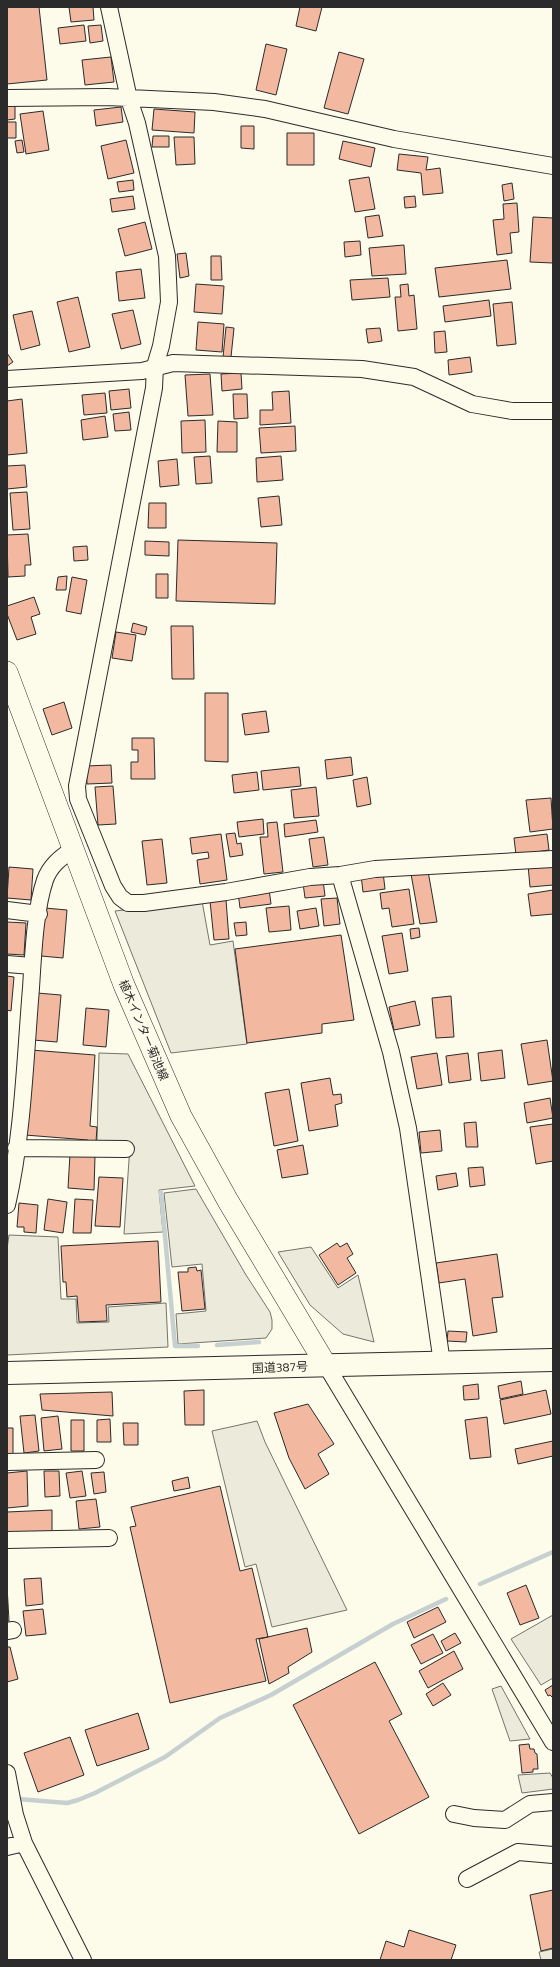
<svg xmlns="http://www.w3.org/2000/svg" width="560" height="1967" viewBox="0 0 560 1967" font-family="'Titillium Web','Noto Sans JP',sans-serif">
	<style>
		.parking { fill: #eceadb; stroke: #74746e }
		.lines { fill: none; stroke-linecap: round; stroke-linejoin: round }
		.stream { stroke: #c7d0d0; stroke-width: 4.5 }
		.building { fill: #f2b8a0; stroke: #2b2b2b }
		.minor-casing { stroke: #2b2b2b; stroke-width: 18 }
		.major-casing { stroke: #2b2b2b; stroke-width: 22 }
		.highway-casing { stroke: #2b2b2b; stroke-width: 24 }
		.minor { stroke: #fdfbea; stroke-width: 16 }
		.major { stroke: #fdfbea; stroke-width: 21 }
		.highway { stroke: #fdfbea; stroke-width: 22 }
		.labels { text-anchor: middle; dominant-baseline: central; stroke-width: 3; stroke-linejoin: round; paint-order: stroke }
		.street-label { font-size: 12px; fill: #2b2b2b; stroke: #fdfbea }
	</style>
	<rect width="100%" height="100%" fill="#fdfbea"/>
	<path class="parking" d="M202,901L210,945L233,941L247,1044L171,1053L115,911Z
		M99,1053L128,1054L195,1186L159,1190L163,1232L124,1234L130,1145L97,1143Z
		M196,1189L246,1275L270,1312L272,1320V1329L266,1338L178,1344L176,1314L206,1311L202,1264L172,1267L164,1193Z
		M9,1235L58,1237L61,1299H76L77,1323L109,1322L108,1307L166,1303L168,1347L7,1355V1249Z
		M311,1247L338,1288L358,1275L374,1342L343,1334L310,1305L278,1252Z
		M257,1421L265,1442L347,1610L272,1627L256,1564L245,1567L212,1431Z
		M553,1615V1678L541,1685L511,1639Z
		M501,1686L530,1739L510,1741L492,1689Z
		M550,1773L553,1778V1789L522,1793L518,1775Z
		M553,1949V1960H541L539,1952Z"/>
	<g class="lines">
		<path class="stream" d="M161,1192L175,1346H198
			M217,1345L259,1342
			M480,1584L553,1552
			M18,1799L67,1803L78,1800L95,1793L165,1757L220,1718L271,1695L393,1624L446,1599"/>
	</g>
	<path class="building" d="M7,7H39L47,80L7,84Z
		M69,7H93L94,20L71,22Z
		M300,7H322L316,31L296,26Z
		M84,25L86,41L60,44L58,28Z
		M101,25L103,41L90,43L88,26Z
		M266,44L287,49L276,95L256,90Z
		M339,52L364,59L348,114L324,108Z
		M111,57L114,82L85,85L82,60Z
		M7,106H15V119L7,120Z
		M121,107L123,122L96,126L94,110Z
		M154,109L195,112L194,133L152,130Z
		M43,111L49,150L26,154L20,114Z
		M7,122H16V138H7Z
		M241,126H254V149L241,148Z
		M287,133H314V165H287Z
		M153,136H169V147H152Z
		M174,137H194L195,164L176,165Z
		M22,140L24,152L17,153L15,141Z
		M126,140L134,173L108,179L101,146Z
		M343,141L375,148L371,167L339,159Z
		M399,154L428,157L426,170L440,168L443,193L423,195L421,173L397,170Z
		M369,177L375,209L355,212L349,180Z
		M133,180L134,190L119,192L117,182Z
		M512,183L514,199L504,201L502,185Z
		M133,196L135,209L112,212L110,199Z
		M415,196L416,207L405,208L404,197Z
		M517,203L519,232L510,233L512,253L497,255L493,220L504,219L503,204Z
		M379,215L383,236L368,238L365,217Z
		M533,217L553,218V263L530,262Z
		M145,222L152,249L125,256L118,229Z
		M360,241L361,255L345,257L344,242Z
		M404,245L406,274L372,276L369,248Z
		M186,253L189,276L180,278L177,254Z
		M211,256H221L222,280H211Z
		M507,260L511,289L439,297L435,268Z
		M141,269L145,298L119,301L116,272Z
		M388,278L390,297L352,300L350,280Z
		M196,284L224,286L222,314L194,312Z
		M408,284L409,296L414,295L417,329L398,331L395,297H401L400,285Z
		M78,297L90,347L69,352L57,302Z
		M489,300L491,316L445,322L443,306Z
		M512,302L516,344L497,346L493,304Z
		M133,310L141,344L121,349L112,314Z
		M32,311L40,345L21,350L13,315Z
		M198,322L224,324L222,352L196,350Z
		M226,327L234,328L231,357H223Z
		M380,328L382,341L368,343L366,329Z
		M445,331L447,352L435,353L434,332Z
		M7,353L13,362L7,366Z
		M470,357L472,372L449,375L448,360Z
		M241,373L242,389L222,391L221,374Z
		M210,374L213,415L188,416L185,375Z
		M129,389L131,408L111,410L109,391Z
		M289,391L291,423L260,425V410H273L272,392Z
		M105,393L107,413L84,415L82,395Z
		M233,394H247L248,418L234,419Z
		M22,399L27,453L7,455V401Z
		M129,412L131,430L115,431L113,414Z
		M105,416L108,437L83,440L81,420Z
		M205,420L206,452L182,453L181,421Z
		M218,421L237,422V452H217Z
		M295,426L296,451L261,453L259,428Z
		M210,456L212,483L196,484L194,457Z
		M281,456L283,480L257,482L256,458Z
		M177,459L179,485L160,487L158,461Z
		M25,465L27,487L7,489V466Z
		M27,492L30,529L13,530L10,493Z
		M279,496L282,525L261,527L258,498Z
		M149,503H166V528H148Z
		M28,534L31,565H25V576L8,577L7,535Z
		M178,540L277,543L275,604L176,601Z
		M145,541L169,542V556L145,555Z
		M87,546L88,560L74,561L73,547Z
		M156,574H168V598H156Z
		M67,576L66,590H56L58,577Z
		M72,577L87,580L81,614L66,611Z
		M34,597L40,614L31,617L36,634L17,640L7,614V606Z
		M133,623L147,627L145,635L131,632Z
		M171,626H193L194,679H172Z
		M116,632L136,635L132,661L112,658Z
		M205,693H228V762L205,761Z
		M64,702L72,728L52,735L43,709Z
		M266,711L269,732L245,735L242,714Z
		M132,738H154L155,779H131V762H138V750H132Z
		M351,757L353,775L327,779L325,760Z
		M111,765L112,783L87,784L86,766Z
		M299,767L301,786L263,790L261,771Z
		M257,772L259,790L234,793L232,775Z
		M367,777L371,804L357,807L353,780Z
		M113,786L116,824L98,825L95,787Z
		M316,787L319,816L294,818L291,790Z
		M551,798L553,829L530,832L526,800Z
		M263,819L264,834L239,837L237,822Z
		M316,820L318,832L285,837L284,824Z
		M277,822L283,872L264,874L260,837H268L267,823Z
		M235,833L237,844L241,843L243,855L230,857L226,834Z
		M221,834L227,880L200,884L197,860L209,858L208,852L192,854L190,838Z
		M547,834L549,850L516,855L514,838Z
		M324,837L328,865L313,867L309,839Z
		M162,839L167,883L147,885L142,841Z
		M553,863V885L530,887L528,865Z
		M9,867L33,869L31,900L7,898Z
		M428,871L437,922L420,924L411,874Z
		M383,872L385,889L363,892L361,875Z
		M323,880L325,896L305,898L303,883Z
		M269,889L271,904L240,908L238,892Z
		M409,889L414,924L392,927L389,908L382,909L380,893Z
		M553,890V914L531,916L528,894Z
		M337,898L340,924L324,926L321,899Z
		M226,900L229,939L214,940L210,901Z
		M289,906L291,930L269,932L266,908Z
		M45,908L67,910L63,958L41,956Z
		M316,908L319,926L300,929L297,911Z
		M7,922L26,923L24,955L7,954Z
		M246,922L247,935L236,936L234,923Z
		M419,928L420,937L411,939L410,929Z
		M402,933L408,971L389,974L382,936Z
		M341,935L354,1020L322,1024V1033L247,1043L235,949Z
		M7,976L14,977L11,1011L7,1010Z
		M37,993L61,995L57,1042L33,1040Z
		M451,996L454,1037L436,1038L432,998Z
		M415,1001L420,1025L394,1030L389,1007Z
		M86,1008L109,1010L106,1047L83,1045Z
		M547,1040L553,1081L528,1085L521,1044Z
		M31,1050L95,1055L90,1126L97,1127L96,1142H87L88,1140L25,1135Z
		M502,1050L505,1078L481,1081L478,1053Z
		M437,1053L442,1085L417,1089L411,1057Z
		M468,1053L471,1080L449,1083L446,1056Z
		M330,1078L333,1095L341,1094L342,1103L335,1105L338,1126L309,1131L301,1083Z
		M289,1089L298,1141L274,1146L265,1093Z
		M550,1098L553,1118L527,1123L524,1103Z
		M476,1122L478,1147H466L464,1123Z
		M553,1124V1161L536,1164L530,1127Z
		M440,1130L442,1151L421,1153L419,1132Z
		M303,1145L308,1174L282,1178L277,1150Z
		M70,1154L95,1156L94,1190L68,1188Z
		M483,1167L485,1185L470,1187L468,1168Z
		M456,1173L458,1186L438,1190L436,1176Z
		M99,1177L123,1178L120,1227L95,1226Z
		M48,1199L67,1202L63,1233L44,1230Z
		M75,1199L93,1200L91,1233H73Z
		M19,1203L38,1205L36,1233L24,1232V1227H17Z
		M158,1241L161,1302L106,1305L107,1321L79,1322L77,1296L67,1297L66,1282H63L61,1246Z
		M337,1243L340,1247L347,1243L353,1254L347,1258L356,1273L338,1285L319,1255Z
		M497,1254L503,1297L492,1298L497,1332L473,1336L465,1279L439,1283L436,1263Z
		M196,1267L197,1271L201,1270L205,1309L182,1311L178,1272H188V1268Z
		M448,1331L467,1332L466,1342L447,1341Z
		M521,1381L523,1394L500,1399L498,1386Z
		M478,1384L479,1399L464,1400L463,1386Z
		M204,1390V1425H185L184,1391Z
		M546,1390L551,1414L504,1424L500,1400Z
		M112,1392L113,1416L42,1410L40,1394Z
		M308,1404L334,1444L318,1454L329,1474L305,1489L289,1458L274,1413Z
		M35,1415L39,1451L24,1453L20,1416Z
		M58,1416L62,1449L44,1451L41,1418Z
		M487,1417L491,1457L470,1459L465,1420Z
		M110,1419L111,1442H97V1420Z
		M71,1420H84V1451H71Z
		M123,1423H138V1445H124Z
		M7,1428H13V1455H7Z
		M553,1441V1456L518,1464L515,1449Z
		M27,1471L28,1506L7,1508V1473Z
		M44,1471H59L60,1496L45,1497Z
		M82,1471L86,1496L70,1498L66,1473Z
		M104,1472L106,1492L94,1494L91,1473Z
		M188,1477L190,1488L174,1491L172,1481Z
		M220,1486L240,1571L252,1568L268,1637L256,1639L266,1681L170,1703L130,1527L136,1526L131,1507Z
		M96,1499L100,1527L79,1529L76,1501Z
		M52,1510V1532L7,1534V1512Z
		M41,1578L43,1604L26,1606L24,1579Z
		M526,1585L539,1618L520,1625L507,1593Z
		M7,1586L9,1621H7Z
		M438,1607L446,1622L414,1638L407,1622Z
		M43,1609L46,1634L26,1636L23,1611Z
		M307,1628L312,1652L288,1667L289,1673L269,1684L259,1639Z
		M455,1633L461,1643L446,1651L441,1641Z
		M433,1634L443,1653L421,1664L411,1645Z
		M7,1647H10L18,1679L7,1682Z
		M454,1651L463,1669L428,1688L419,1671Z
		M375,1662L402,1714L389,1721L429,1797L359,1834L293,1705Z
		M443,1683L451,1695L433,1706L426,1694Z
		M553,1685V1698L550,1695L548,1696L545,1690Z
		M138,1713L149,1749L97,1766L85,1730Z
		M70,1737L84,1775L38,1792L24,1753Z
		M529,1744L530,1749H534L535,1753L537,1754L538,1769H533V1772L522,1773L519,1745Z
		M553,1890V1948L541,1951L530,1895Z
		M409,1930L456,1945L451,1960H380L386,1941L404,1947Z"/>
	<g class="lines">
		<g class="minor-casing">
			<path id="minor" d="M109,7L129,99L137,123L167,256L169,302L161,346L155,366L154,388L77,786L78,799L113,886L120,897L128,903H144L226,892L310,877L340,875L375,869L553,859
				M7,98L107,97L214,102L265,109L394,139L553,166
				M7,379L142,371L173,363L362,369L414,377L472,404L512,411H553
				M340,875L391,1052L408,1128L442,1363
				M7,910L39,914
				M7,964L32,966
				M16,1148L126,1149
				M7,1205C23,1135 25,1060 31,988C33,957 35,909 45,880C50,866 60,858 72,850
				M326,1365L553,1742
				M7,1462L96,1460
				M7,1540L109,1538
				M7,1631L13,1630
				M7,1773L15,1815L24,1843L83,1960
				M454,1814L474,1818L505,1820L530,1804L553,1802
				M7,1847L24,1843
				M467,1879L518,1852L553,1855"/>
		</g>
		<g class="major-casing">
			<path id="major" d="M7,672L124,985L181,1116L228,1201L326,1365"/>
		</g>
		<g class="highway-casing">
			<path id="highway" d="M7,1373L553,1360"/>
		</g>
		<use href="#minor" class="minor"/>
		<use href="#major" class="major"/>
		<use href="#highway" class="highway"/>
	</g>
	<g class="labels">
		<g class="street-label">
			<text transform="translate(144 1030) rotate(67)">植木インター菊池線</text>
			<text transform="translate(280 1367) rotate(-2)">国道387号</text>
		</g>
	</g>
	<rect width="560" height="1967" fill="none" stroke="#2b2b2b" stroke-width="16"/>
</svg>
